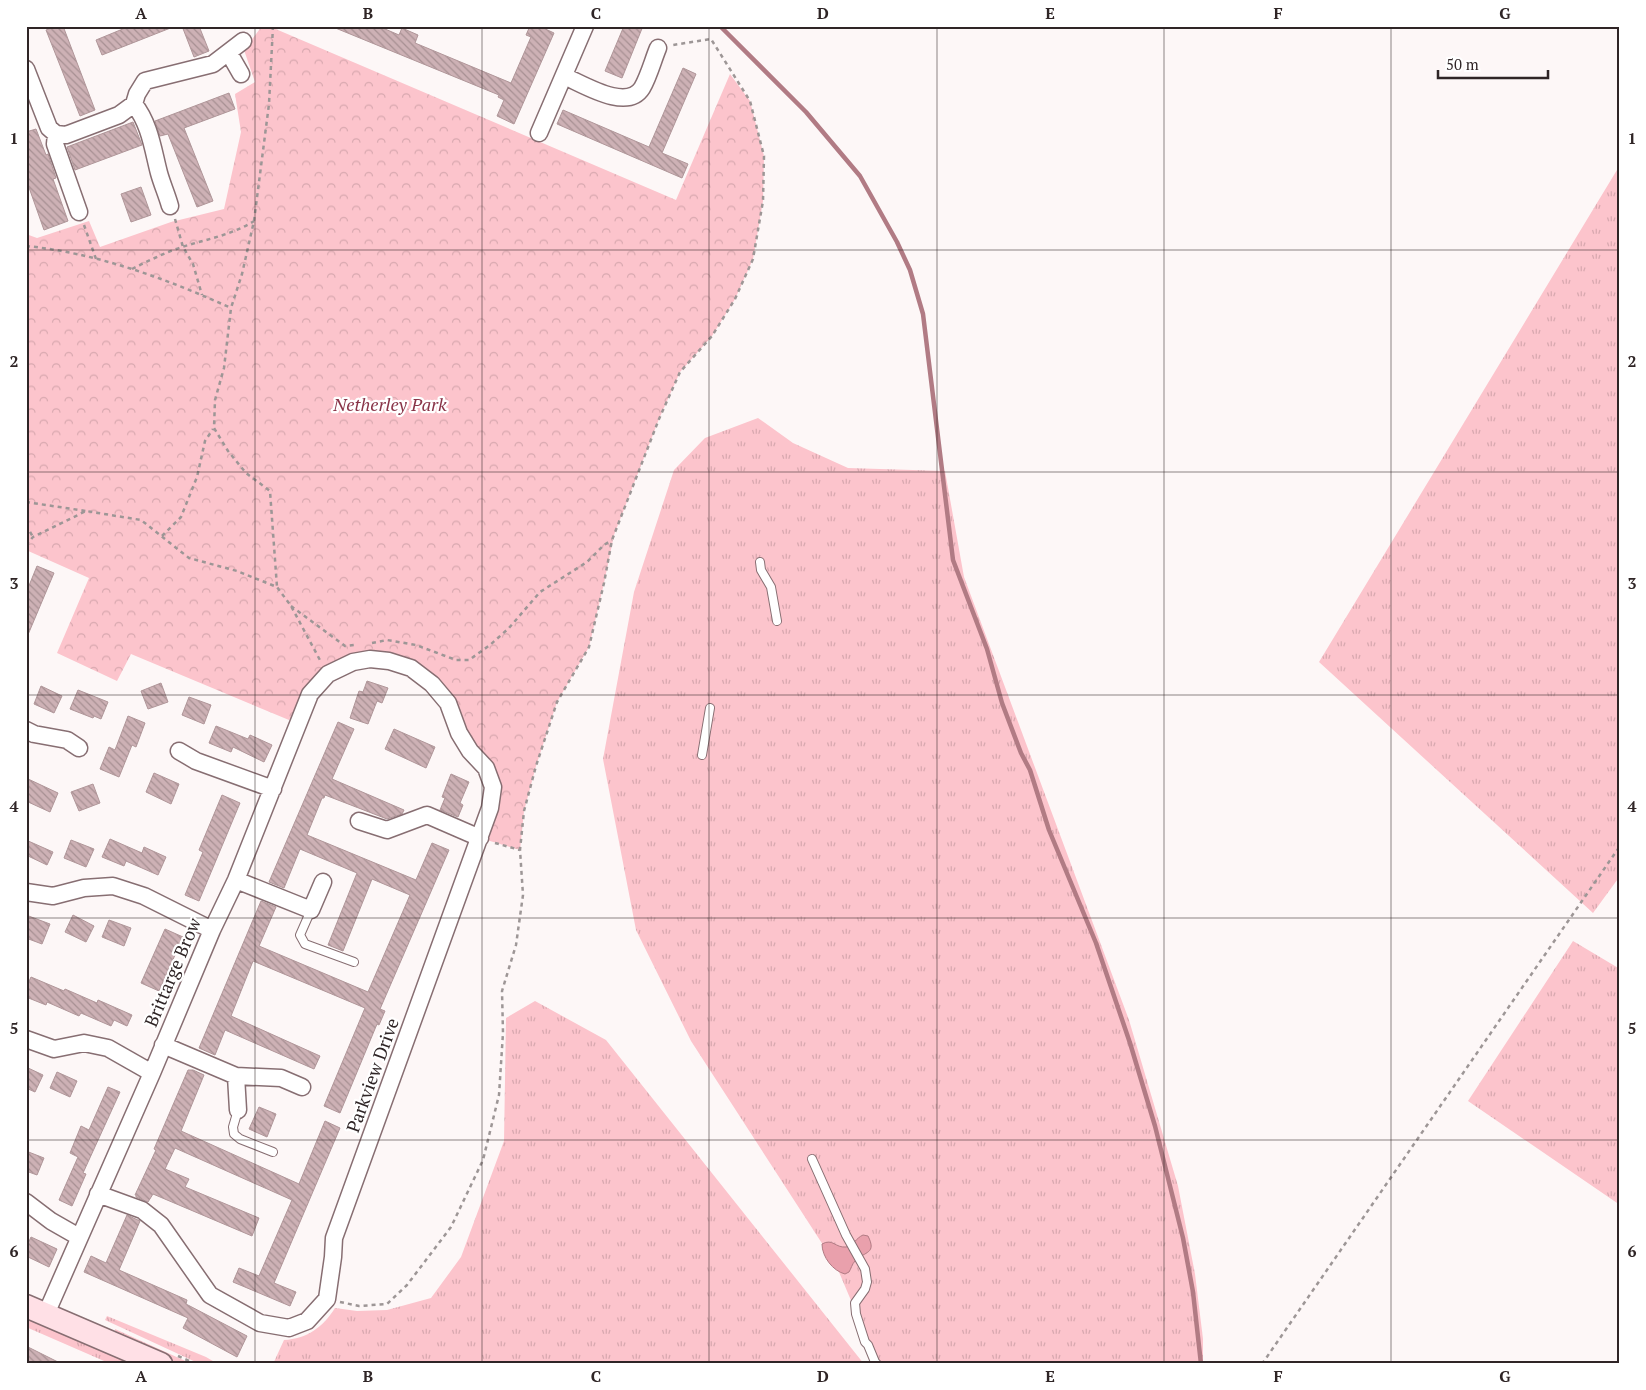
<svg xmlns="http://www.w3.org/2000/svg" width="1646" height="1390" viewBox="0 0 1646 1390" font-family="'PT Serif',serif">
	<style>
		.grass { fill: url(#grass-tufts) }
		.park { fill: url(#park-crowns) }
		.water { fill: #e9a0ac; stroke: #b17b84 }
		.lines { fill: none; stroke-linecap: round; stroke-linejoin: round }
		.stream { stroke: #b17b84; stroke-width: 4.5 }
		.building { fill: url(#building-back-hatch); stroke: #b09699 }
		.service-casing { stroke: #876e72; stroke-width: 10 }
		.minor-casing { stroke: #876e72; stroke-width: 19 }
		.secondary-casing { stroke: #876e72; stroke-width: 25 }
		.path { stroke: #9d9696; stroke-width: 2.5; stroke-dasharray: 4 4; stroke-linecap: butt }
		.service { stroke: #fff; stroke-width: 8 }
		.minor { stroke: #fff; stroke-width: 16 }
		.secondary { stroke: #ffe0e6; stroke-width: 22 }
		.grid { fill: none; stroke: #2f2526; stroke-width: 1; stroke-opacity: 0.55 }
		.labels { text-anchor: middle; dominant-baseline: central; stroke-width: 4.5; stroke-linejoin: round; paint-order: stroke }
		.park-label { font-size: 18px; font-style: italic; fill: #893448; stroke: #fff }
		.street-label { font-size: 18px; fill: #2f2526; stroke: #fff }
		.neatline { fill: none; stroke: #2f2526; stroke-width: 2 }
		.grid-label { font-size: 16px; text-anchor: middle; font-weight: bold; fill: #2f2526 }
	</style>
	<defs>
		<pattern id="grass-tufts" width="24" height="20" patternUnits="userSpaceOnUse" patternTransform="scale(1.25)"><rect width="24" height="20" fill="#fcc4cc"/><path d="M3 7l-1-3M5 7V3M7 7l1-3M15 17l-1-3M17 17v-4M19 17l1-3" fill="none" stroke="#d8a8af"/></pattern>
		<pattern id="park-crowns" width="20" height="18" patternUnits="userSpaceOnUse" patternTransform="scale(1.25)"><rect width="20" height="18" fill="#fcc4cc"/><path d="M2 6a3 3 0 1 1 6 0M12 15a3 3 0 1 1 6 0" fill="none" stroke="#d8a8af"/></pattern>
		<pattern id="building-back-hatch" width="6" height="6" patternUnits="userSpaceOnUse" patternTransform="scale(1.25)"><rect width="6" height="6" fill="#cdb1b5"/><path d="M-1 5l2 2M0 0l6 6M5-1l2 2" fill="none" stroke="#a79093"/></pattern>
	</defs>
	<rect width="100%" height="100%" fill="#fdf7f7"/>
	<path class="grass" d="M1620,165V876L1593,913L1319,662Z
		M758,418L793,443L848,468L945,471L964,577L1129,1020L1178,1186L1195,1274L1203,1339V1364H880L872,1350L836,1265L691,1041L636,930L603,759L634,592L674,470L705,438Z
		M1573,941L1620,969V1205L1468,1101Z
		M535,1001L606,1040L864,1364H273L284,1340C307,1339 323,1327 335,1308L357,1311L387,1310L431,1298L461,1257L504,1141L506,1018Z
		M107,1316L206,1357L218,1364H200L105,1320Z
		M26,1317L136,1364H111L26,1327Z
		M115,1329L192,1364H180L115,1336Z"/>
	<path class="park" d="M262,26H270L278,30L676,200L730,74L750,101L764,156L763,201L753,259L735,299L712,336L680,372L659,419L614,535L604,583L589,647L557,702L536,766L524,811L520,850L480,838L493,787L448,703L411,668L352,662L310,694L289,720L131,654L117,681L57,653L89,578L26,550V234L37,238L89,221L100,247L171,222L224,209L241,132L235,94L255,82L244,50Z"/>
	<path class="water" d="M863,1235L868,1236C877,1254 865,1251 855,1261C852,1264 851,1269 849,1272L845,1274C833,1271 822,1257 822,1244C833,1238 835,1248 846,1247C853,1246 856,1238 863,1235Z"/>
	<g class="lines">
		<path class="stream" d="M720,26L806,112L860,176L897,242L910,270L923,314L953,560L987,649L1002,703L1021,753L1030,770L1049,830L1096,943L1130,1043L1155,1126L1183,1238L1193,1292L1201,1364"/>
	</g>
	<path class="building" d="M57,26H63L95,110L80,116L46,30Z
		M130,26H173V27L102,55L96,40Z
		M182,26H199L209,51L194,57Z
		M378,26L399,35L402,28L418,35L415,43L511,83L531,37L526,35L530,26H539L554,33L514,124L497,116L504,100L498,97L499,95L333,27Z
		M624,26H643L622,78L605,71Z
		M683,68L696,74L662,153L688,164L682,178L557,124L563,110L649,147Z
		M229,93L235,109L184,128L213,201L197,207L168,134L160,136L155,121Z
		M133,122L142,145L75,170L67,147Z
		M36,129L46,155L48,154L56,178L53,179L68,221L44,230L26,179V132Z
		M141,187L151,215L131,222L121,194Z
		M37,566L54,573L27,637L26,593Z
		M367,681L388,688L382,703L377,701L368,724L350,718L359,691L363,692Z
		M161,683L168,702L148,709L141,691Z
		M41,686L62,696L54,713L34,704Z
		M78,690L108,702L101,719L94,716L93,718L70,709Z
		M189,697L211,705L204,724L182,715Z
		M128,716L145,723L136,747L132,745L119,777L100,769L109,747L115,750Z
		M338,722L354,729L332,779L404,810L402,814L387,819L325,795L324,798H322L307,835L416,880L432,843L449,850L380,1009L385,1011L379,1025L377,1024L340,1113L324,1106L365,1008L253,961L231,1016L320,1056L314,1069L225,1030L215,1055L199,1048L261,901L276,907L259,946L368,992L410,895L372,879L343,951L328,945L357,873L300,849L284,888L269,882Z
		M216,726L248,739L250,735L272,745L264,762L233,747L231,752L209,743Z
		M394,729L435,747L426,768L385,749Z
		M154,773L179,784L171,804L146,792Z
		M451,774L469,782L460,803L463,805L458,817L440,810L445,798L442,797Z
		M26,778L58,793L50,812L26,801Z
		M93,784L100,803L79,811L71,792Z
		M222,795L240,803L199,901L185,895L203,852L199,850Z
		M110,839L142,853L144,847L166,857L158,875L126,861L124,866L102,857Z
		M26,840L53,852L47,865L26,855Z
		M71,840L94,849L86,867L64,858Z
		M26,915L50,924L42,944L26,938Z
		M73,915L94,926L86,942L65,932Z
		M109,920L131,928L124,946L102,937Z
		M165,929L183,937L159,991L141,983Z
		M31,977L64,991L65,989L97,1003L98,1000L132,1015L127,1026L114,1020L111,1026L81,1013L79,1016L47,1002L46,1005L26,997V988Z
		M26,1067L43,1075L35,1092L26,1088Z
		M188,1070H193L204,1075L181,1131L299,1184L325,1121L340,1128L274,1283L296,1292L290,1306L233,1282L239,1268L259,1276L292,1200L175,1148L165,1169L189,1179L185,1187L259,1218L252,1236L153,1194L148,1202L136,1197V1195H135L156,1150L154,1149Z
		M57,1072L77,1081L70,1097L50,1088Z
		M108,1087L120,1092L83,1173L86,1174L72,1206L59,1200L78,1157L70,1153L81,1126L89,1130Z
		M259,1107L276,1114L267,1137L249,1129Z
		M26,1151L44,1158L37,1175L26,1171Z
		M127,1215L140,1221L119,1270L187,1300L186,1304L247,1336L237,1357L183,1328L188,1318L84,1272L91,1256L106,1263Z
		M31,1237L57,1249L49,1267L26,1256V1248Z
		M26,1346L62,1364H26Z"/>
	<g class="lines">
		<g class="service-casing">
			<path id="service" d="M760,562L761,570L771,587L777,621
				M702,755L710,708
				M311,910L300,935L305,944L354,962
				M238,1110L233,1127L234,1134L240,1139L273,1152
				M812,1159L846,1235L865,1269L867,1282L865,1289L855,1303L856,1314L865,1342L868,1345L875,1362L877,1364"/>
		</g>
		<g class="minor-casing">
			<path id="minor" d="M229,53L241,74
				M26,69L49,128L56,134
				M564,76C583,84 627,112 642,88C649,76 653,60 658,48
				M134,104C150,124 153,150 159,173C162,184 167,195 170,206
				M539,133L585,26
				M56,134L66,135L119,115L134,104L137,94L145,81L213,64L243,41
				M56,134L55,144L79,212
				M26,730L34,734L67,740L79,748
				M179,751L196,761L273,789
				M359,821L387,830L427,815L480,838
				M236,880L311,910L323,882
				M26,892L53,896L84,888L113,886L144,896L212,930
				M26,1039L54,1049L84,1043L108,1048L152,1073
				M163,1045L236,1076
				M238,1110L236,1076L281,1078L302,1087
				M26,1202L51,1221L79,1237
				M46,1314L152,1073L212,930L236,880L310,694L328,674L353,662L370,659L389,661L411,668L432,684L448,703L459,733L470,751L486,768L493,787L490,808L334,1238L333,1257L327,1299L307,1321L289,1328L260,1323L210,1295L161,1225L142,1210L98,1194"/>
		</g>
		<g class="secondary-casing">
			<path id="secondary" d="M26,1306L161,1364"/>
		</g>
		<path class="path" d="M273,26L269,104L254,221L242,274L231,308L224,368L215,400L214,428L228,451L246,473L270,491L277,587
			M175,219L183,247L193,264L202,295
			M84,225L96,259
			M26,246C97,253 167,279 231,308
			M132,269C148,261 164,253 182,247C207,239 232,235 254,221
			M26,502L86,511
			M26,525L33,537
			M162,536L181,517L197,477L205,441L213,429
			M26,545L33,537L86,511L141,520L189,558L237,571L277,587L291,606L321,662
			M291,606L345,646L354,645
			M372,643L387,640L416,645L456,660H469L490,645L509,628L540,592L587,562L604,545L612,540
			M495,843L520,850
			M340,1302L359,1306L387,1304L407,1285L451,1227L483,1160L499,1095L503,1033L502,991L516,945L523,895L520,850L524,811L536,766L557,702L589,647L604,583L612,540L659,419L680,372L712,336L735,299L753,259L763,201L764,156L750,101L711,39L673,45
			M178,1356L196,1364
			M1262,1364L1620,846"/>
		<use href="#service" class="service"/>
		<use href="#minor" class="minor"/>
		<use href="#secondary" class="secondary"/>
	</g>
	<path class="grid" d="M255,26V1364M482,26V1364M709,26V1364M937,26V1364M1164,26V1364M1391,26V1364M26,250H1620M26,472H1620M26,695H1620M26,918H1620M26,1140H1620"/>
	<g class="labels">
		<g class="park-label">
			<text x="390" y="404">Netherley Park</text>
		</g>
		<g class="street-label">
			<text transform="translate(172 972) rotate(-67)">Brittarge Brow</text>
			<text transform="translate(372 1075) rotate(-70)">Parkview Drive</text>
		</g>
	</g>
	<rect width="1646" height="1390" fill="none" stroke="#ffffff" stroke-width="55"/>
	<path d="M1438 70v8h110v-8" fill="none" stroke="#2f2526" stroke-width="2.5"/>
	<text x="1446" y="70" font-size="15" fill="#2f2526" stroke="#ffffff" stroke-width="4" paint-order="stroke">50 m</text>
	<rect x="28" y="28" width="1590" height="1334" class="neatline"/>
	<g class="grid-label">
		<text x="141" y="19">A</text>
		<text x="368" y="19">B</text>
		<text x="596" y="19">C</text>
		<text x="823" y="19">D</text>
		<text x="1050" y="19">E</text>
		<text x="1278" y="19">F</text>
		<text x="1505" y="19">G</text>
		<text x="14" y="144">1</text>
		<text x="1632" y="144">1</text>
		<text x="14" y="367">2</text>
		<text x="1632" y="367">2</text>
		<text x="14" y="589">3</text>
		<text x="1632" y="589">3</text>
		<text x="14" y="812">4</text>
		<text x="1632" y="812">4</text>
		<text x="14" y="1034">5</text>
		<text x="1632" y="1034">5</text>
		<text x="14" y="1257">6</text>
		<text x="1632" y="1257">6</text>
		<text x="141" y="1382">A</text>
		<text x="368" y="1382">B</text>
		<text x="596" y="1382">C</text>
		<text x="823" y="1382">D</text>
		<text x="1050" y="1382">E</text>
		<text x="1278" y="1382">F</text>
		<text x="1505" y="1382">G</text>
	</g>
</svg>
